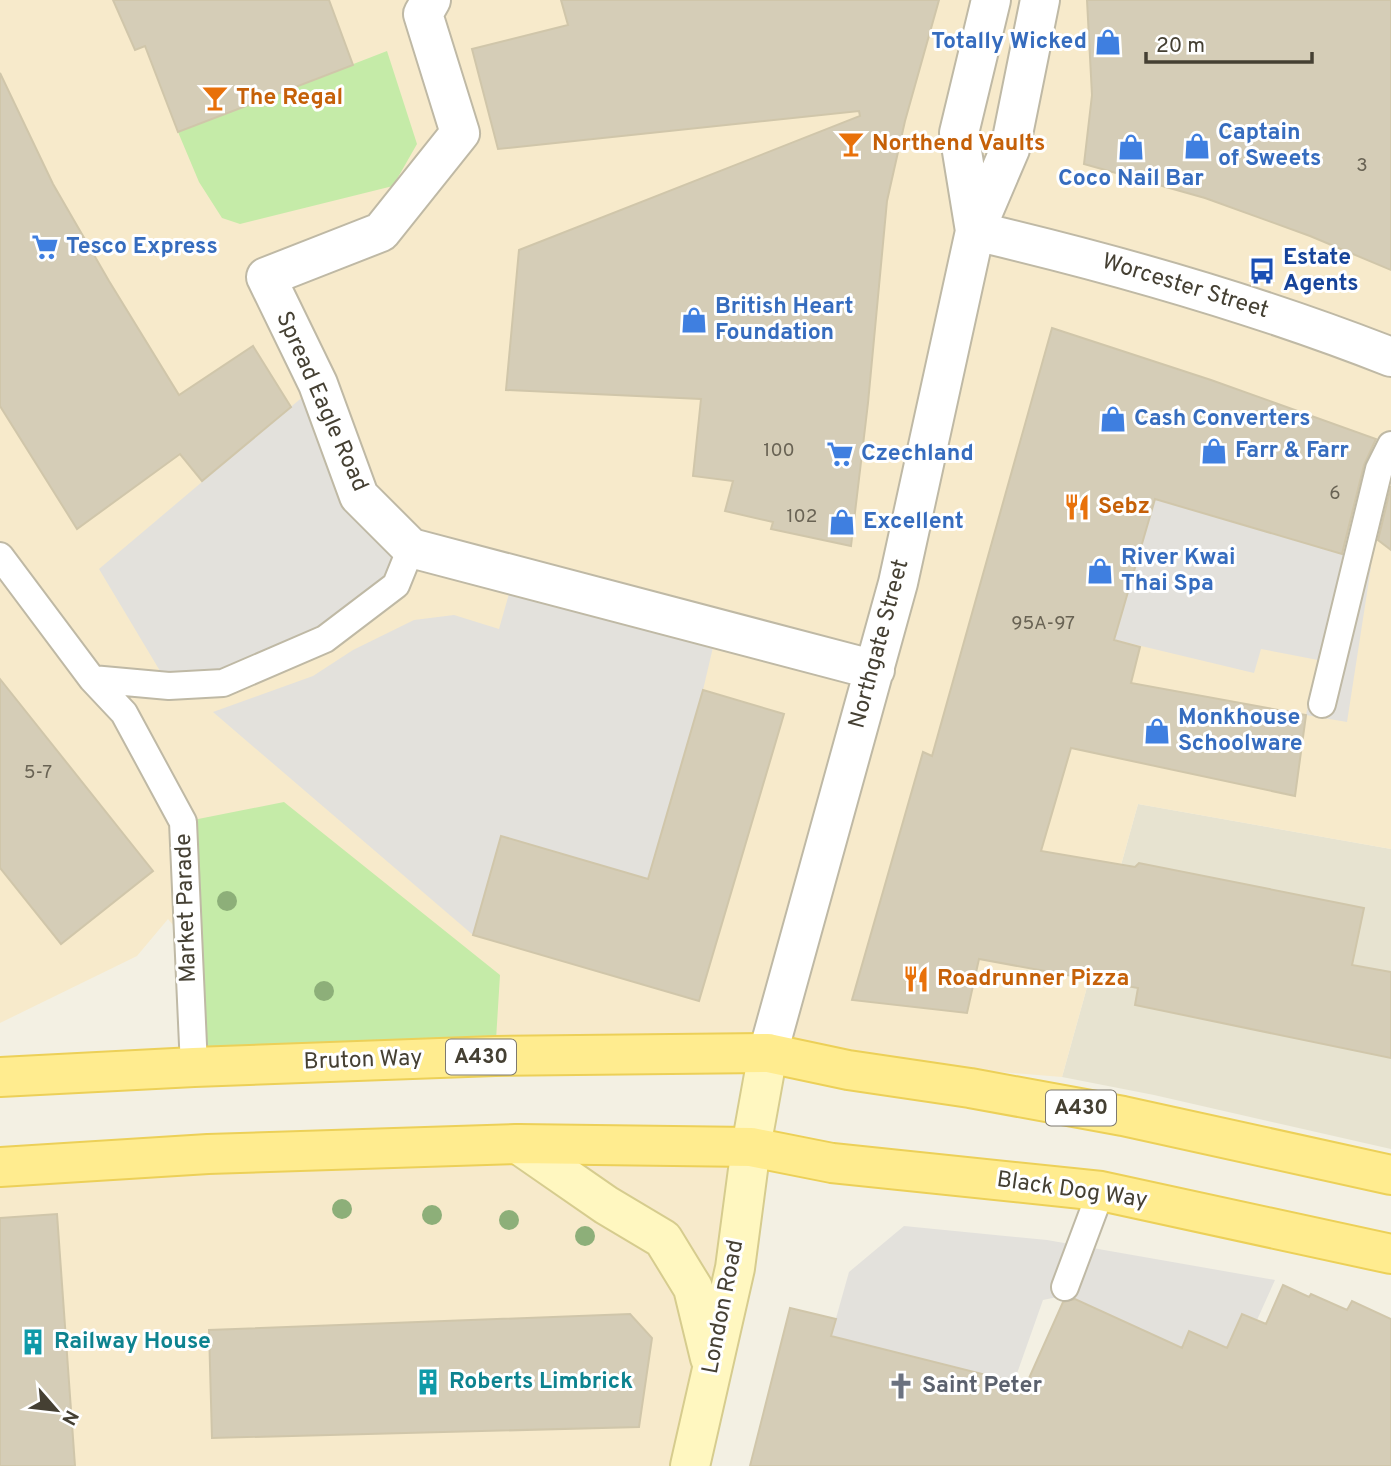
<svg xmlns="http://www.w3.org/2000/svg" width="1391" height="1466" viewBox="0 0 1391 1466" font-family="Overpass,sans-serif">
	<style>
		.residential { fill: #e7e3d0 }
		.commercial { fill: #f7eacb }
		.green { fill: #c5eba8 }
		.parking { fill: #e3e1dc }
		.building { fill: #d5cdb7; stroke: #d0c6aa; stroke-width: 2 }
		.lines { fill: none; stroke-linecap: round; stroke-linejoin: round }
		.service-casing { stroke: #bfb9a5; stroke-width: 30 }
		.minor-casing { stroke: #bfb9a5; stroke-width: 42 }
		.secondary-casing { stroke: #d6cc8e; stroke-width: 42 }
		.primary-casing { stroke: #ecd058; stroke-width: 42 }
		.service { stroke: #fff; stroke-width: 26 }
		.minor { stroke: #fff; stroke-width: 38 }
		.secondary { stroke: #fff7c0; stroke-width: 38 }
		.primary { stroke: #ffec8f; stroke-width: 38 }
		.tree { fill: #8daf79 }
		.labels { text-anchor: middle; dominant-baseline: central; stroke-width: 6; stroke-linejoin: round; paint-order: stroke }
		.number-label { font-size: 19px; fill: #696354 }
		.shield { fill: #fff; stroke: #7d7970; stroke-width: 2 }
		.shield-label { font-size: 21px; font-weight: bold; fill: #454033 }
		.shop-label { font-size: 23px; font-weight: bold; fill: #366cbe; stroke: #fff; text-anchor: start }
		.food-label { font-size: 23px; font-weight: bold; fill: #c56008; stroke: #fff; text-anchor: start }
		.transit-label { font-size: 23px; font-weight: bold; fill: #164399; stroke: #fff; text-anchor: start }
		.street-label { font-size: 23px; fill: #454033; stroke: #fff }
		.culture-label { font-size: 23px; font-weight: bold; fill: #0d838f; stroke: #fff; text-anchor: start }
		.worship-label { font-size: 23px; font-weight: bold; fill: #5b616d; stroke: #fff; text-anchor: start }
	</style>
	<rect width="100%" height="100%" fill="#f3f0e3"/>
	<path class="residential" d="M1138,804L1391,849V1149L1154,1095L1062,1077Z"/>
	<path class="commercial" d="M0,0H1391V849L1138,804L1062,1077L768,1053L495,1056L189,944L168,919L137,956L0,1023Z
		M751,1147L690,1466H0V1167Z"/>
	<path class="green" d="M387,51L417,144L393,186L240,224L222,218L199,182L178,132Z
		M284,802L500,975L495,1056L194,1067L183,822Z"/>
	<path class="parking" d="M318,384L411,548L396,585L325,639L169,686L99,569Z
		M1154,499L1343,554L1371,567L1347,722L1306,715L1318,660L1261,649L1254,673L1112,639L1129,590Z
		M514,576L717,630L703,690L648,879L501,837L473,935L213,712L313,676L353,650L414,620L454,615L499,629Z
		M904,1226L1047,1240L1275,1280L1257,1320L1242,1314L1227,1348L1189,1331L1182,1348L1067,1295L1043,1300L1014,1382L831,1336L849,1272Z"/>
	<path class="building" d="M113,0H329L353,65L178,132L145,46L135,50Z
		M561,0H939L905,121L887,201L868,403L851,546L771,529L773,522L725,511L733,481L693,476L701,399L506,390L519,250L860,116L859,111L498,149L472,49L568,25Z
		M1087,0H1391V270L1310,236L1205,198L1084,164L1092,95Z
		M0,73L53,184L109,281L179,395L253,346L291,407L202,481L180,454L77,529L0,406Z
		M1052,328L1211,380L1376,439L1364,465L1342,554L1155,499L1114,640L1140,647L1131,683L1306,715L1295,796L1071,748L1041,851L1135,867L1139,863L1364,908L1352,965L1391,972V1058L1135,1005L1138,988L979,959L967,1013L852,1000L923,752L932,756Z
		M1391,486V550L1378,540Z
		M0,679L153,871L61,944L0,868Z
		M703,690L784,714L699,1001L473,935L501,836L648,879Z
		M57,1214L75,1466H0V1218Z
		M1283,1285L1309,1297L1311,1294L1347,1310L1352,1301L1391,1319V1466H750L790,1308L836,1319L831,1336L1026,1385L1063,1302L1075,1299L1182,1348L1189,1331L1227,1348L1242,1314L1266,1324Z
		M630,1314L652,1338L639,1427L212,1438L209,1330Z"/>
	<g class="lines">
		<g class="service-casing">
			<path id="service" d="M0,556L92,679L124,713L183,822L194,1067
				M92,679L169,686L223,683L325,639L396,585L411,548
				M1322,704L1379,469L1391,445
				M1065,1287L1101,1191"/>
		</g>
		<g class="minor-casing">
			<path id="minor" d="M431,0L423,14L460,133L381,232L266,277L318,384L359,496L411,548L875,670
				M975,231C1116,264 1256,304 1391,357
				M975,231L959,133L991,0
				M768,1053L898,583L975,231L1010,149L1040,0"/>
		</g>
		<g class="secondary-casing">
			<path id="secondary" d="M518,1144L606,1205L663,1239L693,1288L710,1358
				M690,1466L735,1268L751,1147L768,1053"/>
		</g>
		<g class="primary-casing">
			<path id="primary" d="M0,1077L194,1067L495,1056L768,1053L848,1070L970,1088L1123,1116L1391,1175
				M0,1167L208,1154L518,1144L751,1147L832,1163L1101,1191L1391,1254"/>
		</g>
		<use href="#service" class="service"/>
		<use href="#minor" class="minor"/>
		<use href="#secondary" class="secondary"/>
		<use href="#primary" class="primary"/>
	</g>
	<g class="tree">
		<circle cx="227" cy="901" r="10"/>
		<circle cx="324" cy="991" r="10"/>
		<circle cx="342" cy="1209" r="10"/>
		<circle cx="432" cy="1215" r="10"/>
		<circle cx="509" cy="1220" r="10"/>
		<circle cx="585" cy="1236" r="10"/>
	</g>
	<defs>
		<g id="shop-bare" transform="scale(2.1)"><path d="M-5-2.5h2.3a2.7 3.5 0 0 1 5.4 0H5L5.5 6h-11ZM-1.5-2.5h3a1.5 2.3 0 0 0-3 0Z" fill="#3f7fe0" stroke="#fff" stroke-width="2.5" paint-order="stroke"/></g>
		<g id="bar-bare" transform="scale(2.1)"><path d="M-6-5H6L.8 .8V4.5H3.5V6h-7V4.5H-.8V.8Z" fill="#e8710a" stroke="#fff" stroke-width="2.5" paint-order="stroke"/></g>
		<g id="supermarket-bare" transform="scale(2.1)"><path d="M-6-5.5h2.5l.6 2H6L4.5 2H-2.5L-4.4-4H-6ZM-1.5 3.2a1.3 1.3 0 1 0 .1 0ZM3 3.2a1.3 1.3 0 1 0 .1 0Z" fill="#3f7fe0" stroke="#fff" stroke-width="2.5" paint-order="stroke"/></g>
		<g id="bus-bare" transform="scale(2.1)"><path d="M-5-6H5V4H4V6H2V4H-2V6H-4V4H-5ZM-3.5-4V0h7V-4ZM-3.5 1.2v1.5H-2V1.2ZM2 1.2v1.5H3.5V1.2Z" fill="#1a4fb4" stroke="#fff" stroke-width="2.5" paint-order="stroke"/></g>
		<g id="restaurant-bare" transform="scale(2.1)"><path d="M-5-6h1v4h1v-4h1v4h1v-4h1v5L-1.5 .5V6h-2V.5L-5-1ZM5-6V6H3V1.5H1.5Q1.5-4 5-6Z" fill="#e8710a" stroke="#fff" stroke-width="2.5" paint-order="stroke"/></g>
		<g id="building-bare" transform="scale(2.1)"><path d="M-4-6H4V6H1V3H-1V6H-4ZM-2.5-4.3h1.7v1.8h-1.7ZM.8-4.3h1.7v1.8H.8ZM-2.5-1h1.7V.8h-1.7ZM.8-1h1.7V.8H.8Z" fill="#0f9aa8" stroke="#fff" stroke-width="2.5" paint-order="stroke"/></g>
		<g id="church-bare" transform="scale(2.1)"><path d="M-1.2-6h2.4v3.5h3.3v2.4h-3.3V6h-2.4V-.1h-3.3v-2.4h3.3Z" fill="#6b7280" stroke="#fff" stroke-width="2.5" paint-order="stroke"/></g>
	</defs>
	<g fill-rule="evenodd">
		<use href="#shop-bare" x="1108" y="42"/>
		<use href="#bar-bare" x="215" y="98"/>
		<use href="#bar-bare" x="851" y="144"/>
		<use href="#shop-bare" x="1197" y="146"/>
		<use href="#shop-bare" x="1131" y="147"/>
		<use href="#supermarket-bare" x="45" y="247"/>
		<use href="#bus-bare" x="1262" y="271"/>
		<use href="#shop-bare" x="694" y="320"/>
		<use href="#shop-bare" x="1113" y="419"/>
		<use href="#shop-bare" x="1214" y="451"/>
		<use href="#supermarket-bare" x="840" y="454"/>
		<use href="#restaurant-bare" x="1077" y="507"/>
		<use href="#shop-bare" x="842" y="522"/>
		<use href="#shop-bare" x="1100" y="571"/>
		<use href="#shop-bare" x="1157" y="731"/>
		<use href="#restaurant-bare" x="916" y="979"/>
		<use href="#building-bare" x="33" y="1342"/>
		<use href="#building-bare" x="428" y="1382"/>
		<use href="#church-bare" x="901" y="1386"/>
	</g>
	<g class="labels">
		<g class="number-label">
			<text x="1362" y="166">3</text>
			<text x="779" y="451">100</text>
			<text x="1335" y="494">6</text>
			<text x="802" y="517">102</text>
			<text x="1043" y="624">95A-97</text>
			<text x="38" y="773">5-7</text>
		</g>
		<g class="shield">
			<rect x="446" y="1039.5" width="70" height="35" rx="5"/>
			<rect x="1046" y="1090.5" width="70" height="35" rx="5"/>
		</g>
		<g class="shield-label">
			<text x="481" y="1057">A430</text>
			<text x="1081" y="1108">A430</text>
		</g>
		<g class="shop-label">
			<text x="1087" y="42" text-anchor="end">Totally Wicked</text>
			<text x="1218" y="133">Captain<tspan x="1218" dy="26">of Sweets</tspan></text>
			<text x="1131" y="179" text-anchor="middle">Coco Nail Bar</text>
			<text x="66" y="247">Tesco Express</text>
			<text x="715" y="307">British Heart<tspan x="715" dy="26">Foundation</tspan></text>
			<text x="1134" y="419">Cash Converters</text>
			<text x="1235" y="451">Farr &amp; Farr</text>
			<text x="861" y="454">Czechland</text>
			<text x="863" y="522">Excellent</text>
			<text x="1121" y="558">River Kwai<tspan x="1121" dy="26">Thai Spa</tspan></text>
			<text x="1178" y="718">Monkhouse<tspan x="1178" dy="26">Schoolware</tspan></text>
		</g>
		<g class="food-label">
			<text x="236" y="98">The Regal</text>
			<text x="872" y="144">Northend Vaults</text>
			<text x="1098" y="507">Sebz</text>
			<text x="937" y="979">Roadrunner Pizza</text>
		</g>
		<g class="transit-label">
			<text x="1283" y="258">Estate<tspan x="1283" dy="26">Agents</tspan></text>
		</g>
		<g class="street-label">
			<text transform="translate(1185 287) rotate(17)">Worcester Street</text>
			<text transform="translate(321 402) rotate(66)">Spread Eagle Road</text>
			<text transform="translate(880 644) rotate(-75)">Northgate Street</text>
			<text transform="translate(187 908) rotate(-92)">Market Parade</text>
			<text transform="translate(363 1061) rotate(-2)">Bruton Way</text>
			<text transform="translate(1072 1191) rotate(8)">Black Dog Way</text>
			<text transform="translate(724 1307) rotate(-79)">London Road</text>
		</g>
		<g class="culture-label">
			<text x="54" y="1342">Railway House</text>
			<text x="449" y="1382">Roberts Limbrick</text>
		</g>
		<g class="worship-label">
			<text x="922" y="1386">Saint Peter</text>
		</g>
	</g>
	<g transform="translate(56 1410) rotate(118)" stroke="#ffffff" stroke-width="5" paint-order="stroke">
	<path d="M0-5L12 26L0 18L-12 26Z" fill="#454033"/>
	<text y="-10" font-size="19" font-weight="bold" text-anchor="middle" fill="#454033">N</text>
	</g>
	<path d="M1146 52v10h166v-10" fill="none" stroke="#454033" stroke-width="3.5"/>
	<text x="1156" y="52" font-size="21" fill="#454033" stroke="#ffffff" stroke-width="5" paint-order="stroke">20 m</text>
</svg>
